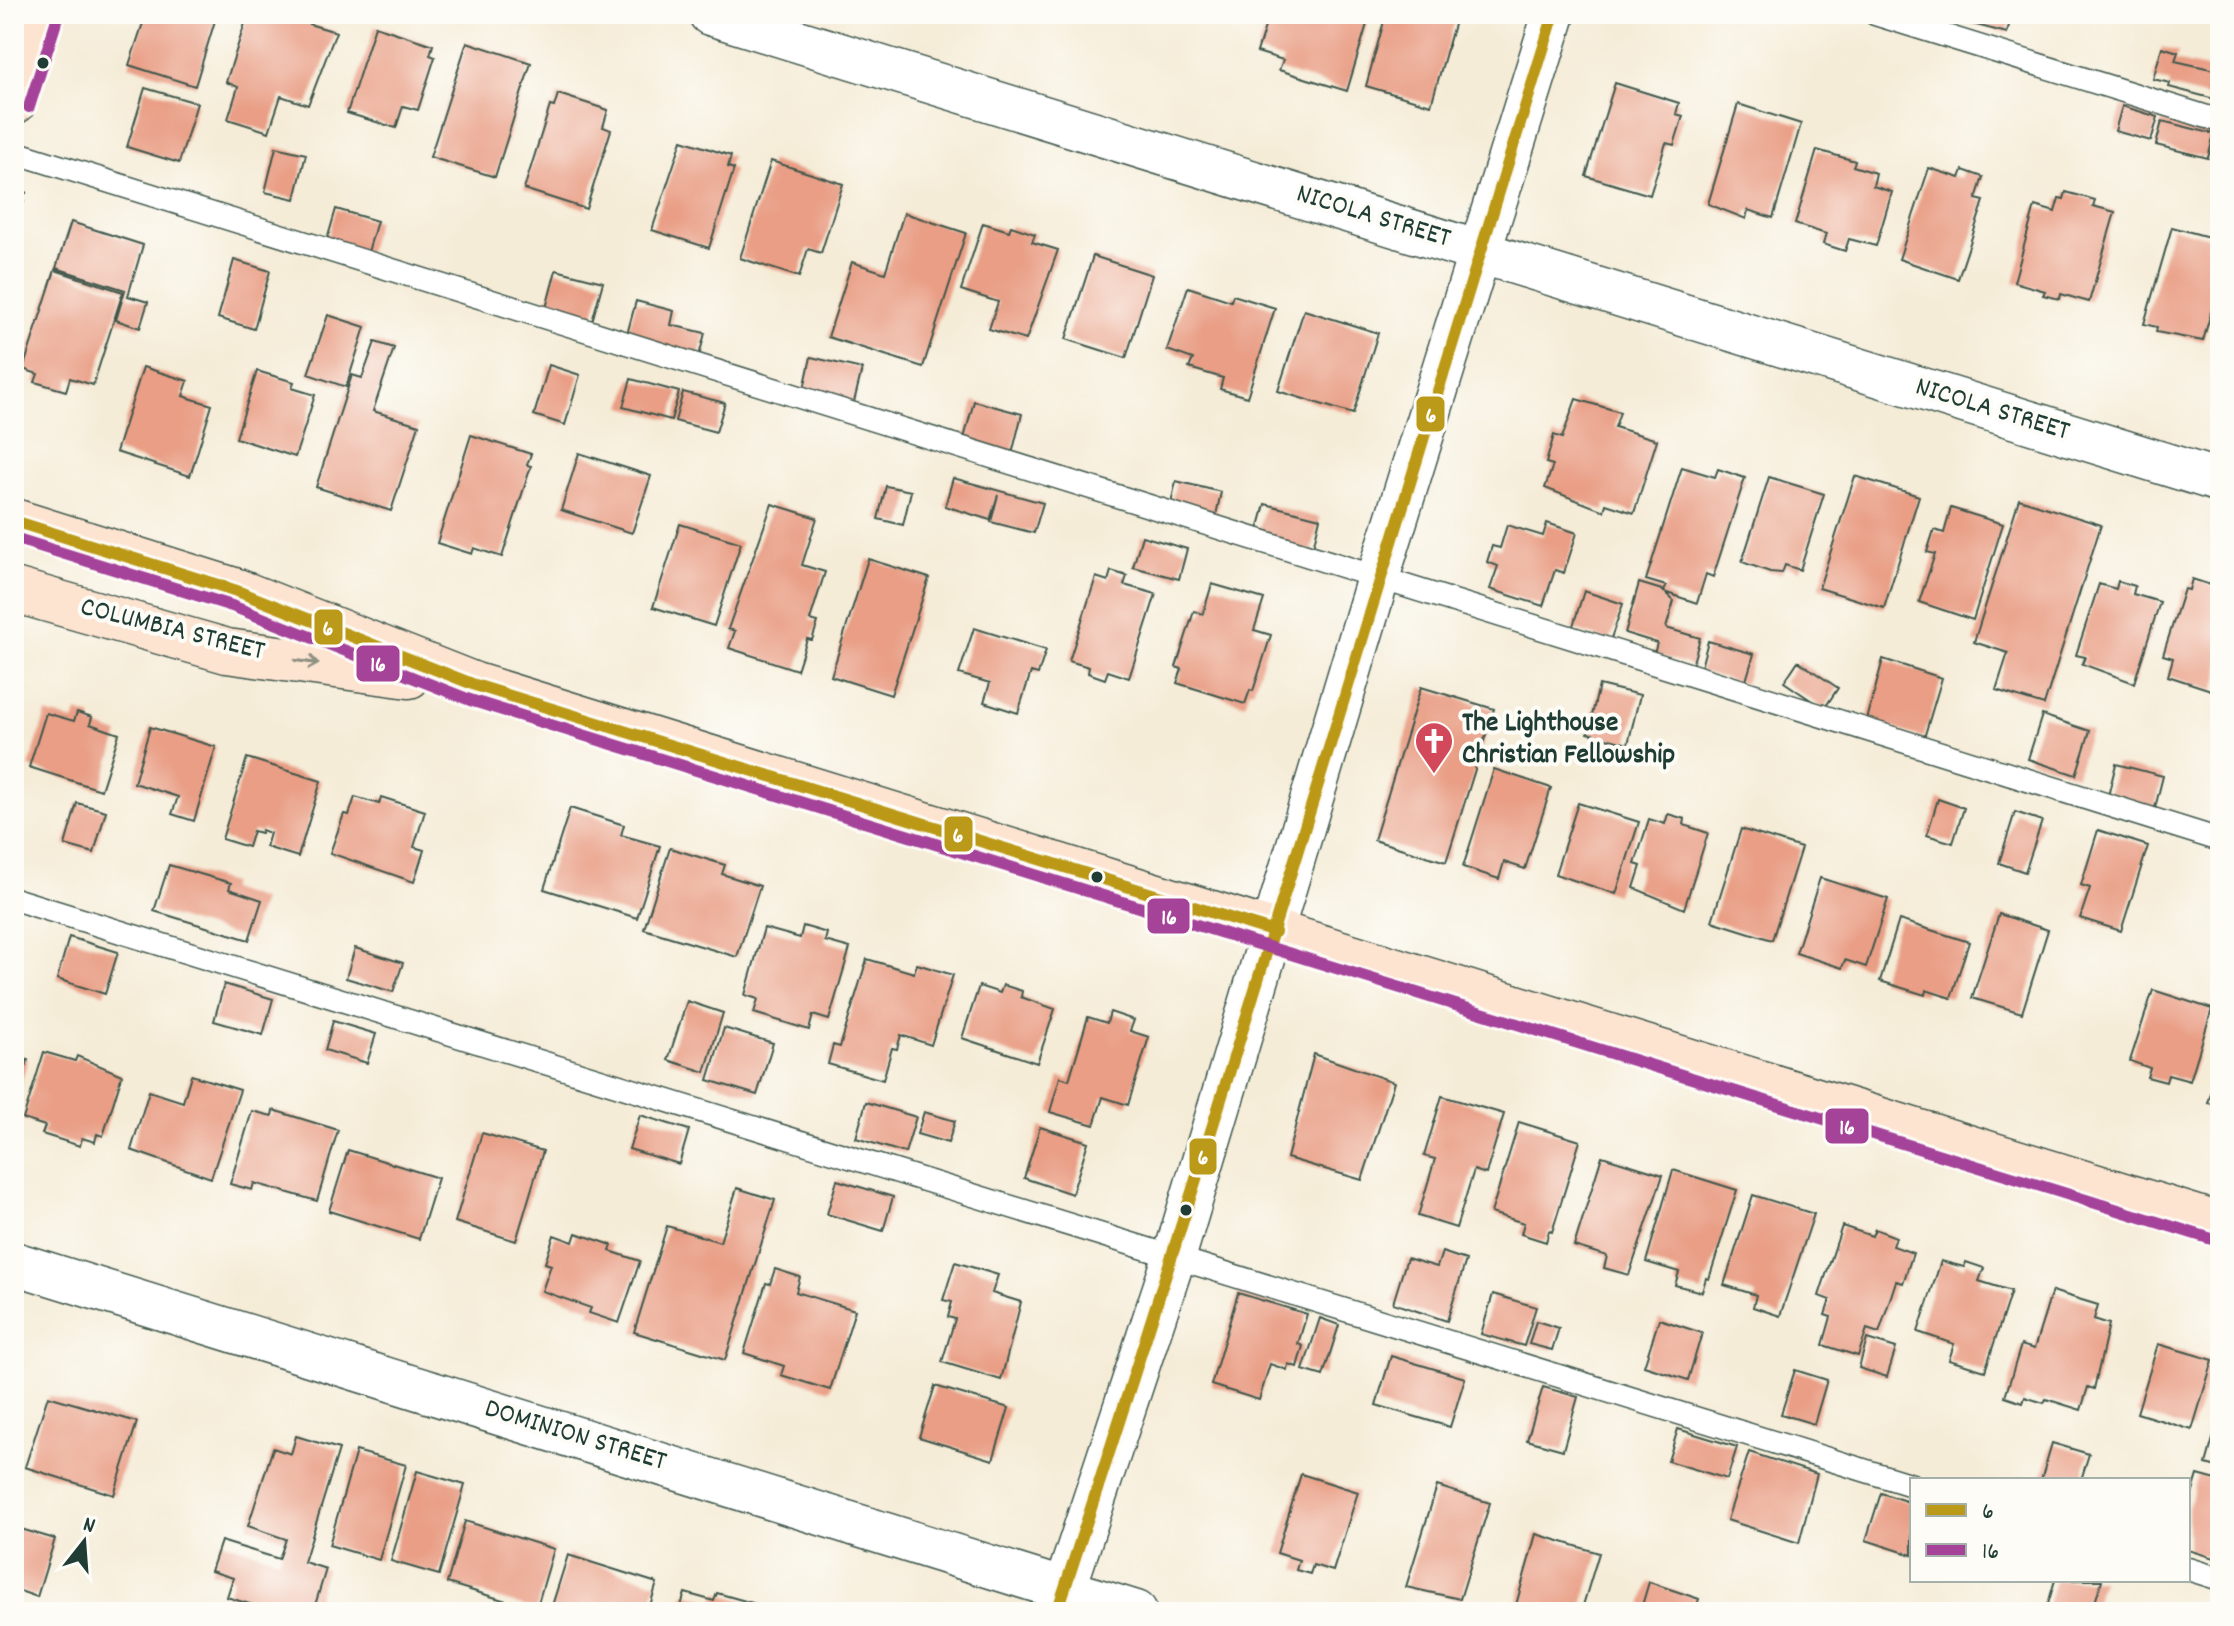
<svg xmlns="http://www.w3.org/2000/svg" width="2234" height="1626" viewBox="0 0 2234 1626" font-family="Dekko,sans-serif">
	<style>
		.building { fill: #e99e85 }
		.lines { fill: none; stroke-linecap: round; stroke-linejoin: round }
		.service-casing { stroke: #3f574c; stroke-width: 25 }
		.minor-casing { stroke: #3f574c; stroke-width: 45 }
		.secondary-casing { stroke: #3f574c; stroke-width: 47 }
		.path { stroke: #3f574c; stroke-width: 5; stroke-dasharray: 6 6; stroke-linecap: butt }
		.service { stroke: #fff; stroke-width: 22 }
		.minor { stroke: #fff; stroke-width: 42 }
		.secondary { stroke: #fde4d1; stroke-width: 44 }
		.bus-1-casing { stroke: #fdfcf7; stroke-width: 18 }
		.bus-2-casing { stroke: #fdfcf7; stroke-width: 18 }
		.bus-1 { stroke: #bb9919; stroke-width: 12 }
		.bus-2 { stroke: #a54399; stroke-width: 12 }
		.oneway { stroke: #8e9082 }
		.bus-dot { fill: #1f3d34; stroke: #fdfcf7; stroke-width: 3 }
		.labels { text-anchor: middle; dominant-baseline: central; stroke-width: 8; stroke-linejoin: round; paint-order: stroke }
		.street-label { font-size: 28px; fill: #1f3d34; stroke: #fdfcf7 }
		.poi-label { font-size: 28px; font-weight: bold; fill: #1f3d34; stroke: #fdfcf7; text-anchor: start }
		.line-badge { stroke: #fdfcf7; stroke-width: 3 }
		.badge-label { font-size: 22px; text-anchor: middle; font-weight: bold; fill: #fff }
	</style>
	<rect width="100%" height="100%" fill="#fdfcf7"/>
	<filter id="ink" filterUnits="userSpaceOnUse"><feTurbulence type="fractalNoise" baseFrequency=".0125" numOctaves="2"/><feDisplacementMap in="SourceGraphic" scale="16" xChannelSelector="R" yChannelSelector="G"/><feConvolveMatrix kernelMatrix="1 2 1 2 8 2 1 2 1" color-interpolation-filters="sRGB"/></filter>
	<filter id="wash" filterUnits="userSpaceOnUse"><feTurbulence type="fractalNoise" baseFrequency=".006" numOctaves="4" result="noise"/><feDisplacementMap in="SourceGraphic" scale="32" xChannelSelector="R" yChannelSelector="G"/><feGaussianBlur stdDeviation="1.8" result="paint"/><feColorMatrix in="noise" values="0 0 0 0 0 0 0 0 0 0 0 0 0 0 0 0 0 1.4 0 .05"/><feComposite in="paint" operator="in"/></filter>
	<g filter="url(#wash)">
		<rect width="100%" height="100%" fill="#f5ecd7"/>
		<g id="blocks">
			<path class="building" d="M146,14H217L195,86L129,65Z
				M248,14H313L309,24L336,32L308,105L281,96L269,132L228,119L238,87L226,82Z
				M1269,14H1370L1347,91L1279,70L1283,60L1257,52Z
				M1386,14H1457L1431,105L1366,86Z
				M1967,14H2012L2007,33L1965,22Z
				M375,26L433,45L430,55L435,57L418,110L403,106L396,128L347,113Z
				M467,42L531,63L495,177L430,157Z
				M2162,47L2178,52L2175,61L2220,71L2218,100L2169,87L2170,83L2153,79Z
				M1615,83L1679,103L1676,114L1683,116L1674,145L1666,143L1650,195L1586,176Z
				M145,88L197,103L179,163L127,147Z
				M558,94L608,110L603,127L611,130L586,209L524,189L550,106L554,107Z
				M1738,104L1801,124L1773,218L1748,210L1746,219L1708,204Z
				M2122,106L2158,117L2151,141L2115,131Z
				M2162,121L2214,134L2208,158L2156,145Z
				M682,140L731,156L728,167L734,169L709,248L652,230Z
				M276,147L306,154L295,199L265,192Z
				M1817,150L1855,161L1853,166L1876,173L1873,186L1892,192L1876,246L1849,239L1845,251L1823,244L1826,234L1795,224Z
				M771,161L843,184L821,253L808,249L799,277L740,258Z
				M1929,168L1960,178L1963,170L1983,177L1976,199L1984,201L1958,279L1899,259Z
				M2066,192L2095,200L2093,206L2115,212L2089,302L2061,294L2060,299L2043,295L2045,291L2014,282L2035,206L2055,212L2059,198L2064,199Z
				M336,209L377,221L368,252L327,240Z
				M904,213L966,233L923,367L828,337L852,262L885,273Z
				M71,222L143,245L128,296L148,302L140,328L116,320L125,290L56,268Z
				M983,223L1009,231L1011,226L1035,234L1032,242L1058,250L1026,340L989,329L998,302L961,290Z
				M2172,227L2220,240V280L2203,341L2156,332L2157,327L2144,324Z
				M1093,256L1152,275L1126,358L1066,339Z
				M234,260L270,271L254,329L218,318Z
				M55,270L123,292L93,385L70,378L66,391L35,382L38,374L23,369Z
				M556,270L603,282L591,325L545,312Z
				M1188,287L1231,301L1233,295L1275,308L1247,397L1220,389L1223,378L1189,368L1193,359L1167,350Z
				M636,301L674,311L671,325L705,333L699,356L626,338Z
				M1304,310L1378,333L1353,414L1278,391Z
				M328,315L365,327L346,387L308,374Z
				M375,342L394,348L373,411L419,425L391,511L316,487L352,375L362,378Z
				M811,357L862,369L853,406L803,394Z
				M549,365L580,375L565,425L534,415Z
				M143,367L188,381L183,396L212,405L190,476L116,452Z
				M257,371L294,382L292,388L315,395L295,457L236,438Z
				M631,379L679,392L671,420L623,407Z
				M683,392L725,403L716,432L675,421Z
				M1576,399L1620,412L1615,427L1657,440L1634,513L1606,504L1604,511L1545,488L1553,465L1546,463L1554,435L1562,438Z
				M974,401L1022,414L1011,458L962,446Z
				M471,435L531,454L527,465L531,466L502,557L474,548L472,554L437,543Z
				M579,453L651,476L632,533L561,510Z
				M1682,467L1715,477L1718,469L1745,478L1713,577L1706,574L1697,603L1664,592L1666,586L1646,580Z
				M1855,476L1919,496L1884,608L1819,588Z
				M1769,477L1824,494L1800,570L1785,565L1782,573L1770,572L1742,562Z
				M953,478L1043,503L1034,533L991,522L998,495L990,520L945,506Z
				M1176,481L1221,492L1215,520L1170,508Z
				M886,486L911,491L903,525L878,519Z
				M2019,499L2101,525L2044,705L1996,690L2008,653L1974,642Z
				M772,504L817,518L802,565L825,572L810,620L818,622L812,640L807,639L797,670L729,648L735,631L728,629Z
				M1265,504L1320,518L1312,552L1256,538Z
				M1951,508L2003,524L1973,620L1919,602L1935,554L1927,552L1934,530L1944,533Z
				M1547,523L1577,533L1564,573L1555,570L1543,606L1490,589L1498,566L1487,562L1492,546L1500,548L1507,525L1543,536Z
				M680,524L741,543L714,626L653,607Z
				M1142,536L1187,549L1179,579L1133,567Z
				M868,559L929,578L891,695L831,676Z
				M1111,571L1127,576L1124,585L1156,594L1129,678L1108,671L1105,679L1088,673L1089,667L1069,661L1096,577L1108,581Z
				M2192,579L2220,588V673L2214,691L2168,676L2173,658L2163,655L2184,589L2189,590Z
				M2118,581L2135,586L2133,594L2160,602L2134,683L2082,664L2085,657L2076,655L2099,584L2116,589Z
				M1639,583L1662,590L1674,601L1666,628L1700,638L1692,666L1654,654L1657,643L1625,633Z
				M1212,584L1264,599L1254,630L1271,635L1253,691L1250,690L1245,704L1177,683L1182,669L1176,667L1194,611L1203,614Z
				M1584,591L1623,604L1610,641L1572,629Z
				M974,628L1046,650L1038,674L1031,672L1018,713L984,702L990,683L959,674Z
				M1708,641L1754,654L1745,684L1700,671Z
				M1883,659L1942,678L1924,738L1867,720Z
				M1798,661L1838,688L1824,709L1784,682Z
				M1599,685L1640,695L1628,744L1588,733Z
				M1421,687L1494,709L1446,862L1374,840Z
				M77,712L92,717L90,724L119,734L101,790L29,767L46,713L74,721Z
				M2042,715L2090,731L2076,775L2028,759Z
				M150,727L216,747L194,821L172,814L178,797L134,783Z
				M247,758L321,781L298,857L266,847L270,833L262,830L261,833L253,831L248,847L222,839Z
				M2116,764L2163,776L2154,812L2107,800Z
				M1494,769L1551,788L1525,869L1504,862L1499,879L1463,867Z
				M355,797L379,804L381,797L425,811L414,847L424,850L414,882L330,853L344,814L349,815Z
				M1938,799L1964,808L1953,843L1927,835Z
				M77,803L106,811L94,853L65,845Z
				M1578,803L1639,822L1616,894L1555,874Z
				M570,808L624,825L621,835L660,846L637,918L544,889Z
				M2015,812L2042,821L2025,872L1999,863Z
				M1668,814L1685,819L1684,825L1708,833L1684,909L1634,888L1641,866L1635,864L1649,819L1665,824Z
				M1741,829L1801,848L1772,940L1712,921Z
				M2098,830L2148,846L2121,931L2080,918L2090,888L2081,885Z
				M670,848L725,865L722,874L760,886L737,957L644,929Z
				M169,865L231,883L229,889L262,900L249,940L154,911Z
				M1820,878L1888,899L1866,967L1845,960L1842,968L1796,953Z
				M1999,914L2048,930L2022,1013L1972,998Z
				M1899,920L1969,942L1951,998L1926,990L1925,995L1880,981Z
				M803,926L827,933L825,941L850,948L829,1020L813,1015L809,1030L754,1013L758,999L745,995L764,928L800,938Z
				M69,937L118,952L105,994L57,979Z
				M355,948L403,963L393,992L346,978Z
				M867,959L914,973L917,964L953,975L931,1045L901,1035L897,1049L892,1048L883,1080L828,1064L833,1045L840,1047Z
				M224,984L273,999L263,1035L214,1021Z
				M1003,985L1022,991L1021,997L1055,1009L1037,1063L962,1038L979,986L1000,993Z
				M2153,990L2212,1009L2190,1081L2168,1075L2166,1082L2147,1077L2150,1068L2130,1061Z
				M687,1001L723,1013L705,1072L668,1060Z
				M1110,1012L1134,1020L1130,1031L1149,1037L1128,1105L1103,1097L1094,1125L1050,1112L1060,1077L1069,1080L1088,1017L1107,1023Z
				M333,1021L376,1034L367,1063L325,1050Z
				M724,1028L773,1043L757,1095L708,1080Z
				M44,1052L75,1061L77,1056L122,1075L103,1136L97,1134L95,1142L82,1138L80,1146L42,1134L45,1126L23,1119Z
				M1314,1054L1394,1082L1362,1180L1287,1158Z
				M14,1055L28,1060L19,1089L14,1087Z
				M2219,1066H2220V1106L2208,1103Z
				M191,1075L240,1090L211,1178L131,1150L149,1091L183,1102Z
				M1442,1096L1504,1114L1486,1174L1474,1170L1456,1228L1418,1216L1435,1159L1424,1156Z
				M866,1102L916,1117L905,1153L856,1138Z
				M273,1110L338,1130L317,1201L254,1183L252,1190L230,1184L252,1111L272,1116Z
				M924,1112L955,1121L948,1143L917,1134Z
				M640,1115L689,1130L679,1164L629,1149Z
				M1519,1122L1580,1141L1552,1232L1549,1231L1546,1242L1521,1234L1524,1223L1491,1213Z
				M1040,1127L1088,1142L1072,1194L1024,1178Z
				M482,1133L543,1151L516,1241L455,1222Z
				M348,1150L438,1178L419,1239L329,1211Z
				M1602,1156L1663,1175L1629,1275L1604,1268L1607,1256L1574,1246Z
				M1673,1170L1737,1190L1709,1279L1706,1278L1702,1292L1675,1285L1679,1272L1646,1262Z
				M837,1180L893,1197L883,1231L827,1214Z
				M737,1188L775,1200L725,1360L634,1332L667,1226L720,1242Z
				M1753,1195L1814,1214L1780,1316L1753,1307L1756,1295L1724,1285Z
				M1842,1226L1872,1236L1875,1229L1896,1237L1893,1246L1913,1253L1903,1283L1896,1281L1879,1333L1867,1329L1858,1356L1823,1345L1831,1317L1825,1315L1830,1300L1819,1296Z
				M576,1233L612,1245L610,1251L640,1261L619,1323L589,1313L591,1308L542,1291L551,1265L545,1263L554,1235L573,1242Z
				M1442,1252L1466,1260L1447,1321L1393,1303L1407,1258L1437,1267Z
				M1941,1261L1964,1267L1966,1262L1984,1268L1979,1281L2011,1291L1985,1371L1949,1360L1954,1344L1918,1332Z
				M955,1262L998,1275L992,1293L1021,1302L1001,1380L942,1362L955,1319L948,1317L952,1302L943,1300Z
				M775,1269L800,1277L796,1292L855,1310L830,1390L781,1375L784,1366L744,1353L766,1283L770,1284Z
				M2052,1291L2098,1305L2094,1319L2109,1324L2094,1389L2088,1387L2081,1410L2046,1399L2044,1403L2025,1397L2023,1403L2005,1397L2021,1345L2034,1349Z
				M1238,1293L1307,1314L1298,1344L1303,1346L1297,1367L1288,1364L1287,1370L1270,1364L1259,1400L1211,1385Z
				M1493,1294L1536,1307L1524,1346L1481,1334Z
				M1320,1318L1339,1325L1323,1376L1303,1370Z
				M1659,1319L1702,1333L1688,1380L1644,1366Z
				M1536,1321L1559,1328L1552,1350L1529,1344Z
				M1867,1339L1896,1348L1887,1377L1859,1368Z
				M2158,1344L2213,1360L2192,1430L2137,1413Z
				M1391,1356L1465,1378L1450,1427L1376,1405Z
				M1795,1370L1827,1380L1814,1424L1781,1414Z
				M935,1386L1009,1408L993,1460L919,1437Z
				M1543,1387L1578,1397L1563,1450L1527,1440Z
				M48,1396L137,1422L114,1495L25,1467Z
				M2216,1428L2220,1430V1468L2206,1464Z
				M1678,1429L1737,1447L1727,1479L1668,1461Z
				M296,1436L339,1449L304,1562L326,1569L313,1612H275L227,1597L233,1578L211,1571L221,1541L279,1559L286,1539L248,1526L273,1448L291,1454Z
				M2052,1443L2089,1454L2081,1480H2041Z
				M356,1451L406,1465L379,1560L329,1545Z
				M1749,1452L1817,1474L1799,1543L1727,1520Z
				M417,1471L465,1485L439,1575L391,1561Z
				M1301,1474L1358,1492L1333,1571L1313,1565L1310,1574L1296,1570L1299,1560L1277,1553Z
				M2198,1475L2220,1481V1560L2188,1550V1508Z
				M1437,1486L1490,1503L1460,1599L1406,1587Z
				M1881,1493L1912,1503V1555L1866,1540Z
				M465,1521L554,1549L536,1610L447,1583Z
				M14,1527L55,1539L37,1597L14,1589Z
				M1536,1534L1599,1553L1581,1612H1514Z
				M568,1555L657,1583L648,1612H550Z
				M2055,1580H2102L2092,1612L2046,1611Z
				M1649,1582L1699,1599L1695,1612H1640Z
				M685,1593L714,1601L717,1593L756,1604L753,1612H679Z"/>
		</g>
	</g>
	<g filter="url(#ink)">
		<use href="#blocks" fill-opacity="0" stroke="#3f574c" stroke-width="2"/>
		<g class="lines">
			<g class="service-casing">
				<path id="service" d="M1875,14L2220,121
					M14,152L2220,840
					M14,899L1912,1485
					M2188,1569L2220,1579"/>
			</g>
			<g class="minor-casing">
				<path id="minor" d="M710,14L2220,481
					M14,1263L1136,1612
					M1057,1612L1174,1258L1378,578L1554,14"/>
			</g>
			<g class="secondary-casing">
				<path id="secondary" d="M14,102L42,14
					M14,521L237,591L475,685L2220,1225
					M14,590L227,651L409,676"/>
			</g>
			<path class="path" d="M14,228L25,191"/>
			<use href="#service" class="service"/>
			<use href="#minor" class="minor"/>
			<use href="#secondary" class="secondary"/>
			<g class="bus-1-casing">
				<path id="bus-1" d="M14,521L237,591L475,685L1275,932
					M1057,1612C1232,1082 1388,547 1554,14"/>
			</g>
			<g class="bus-2-casing">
				<path id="bus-2" d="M29,107L57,19
					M14,538L232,606L470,700L2215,1240"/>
			</g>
			<use href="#bus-1" class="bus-1"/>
			<use href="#bus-2" class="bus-2"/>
		</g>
		<defs><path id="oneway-shaft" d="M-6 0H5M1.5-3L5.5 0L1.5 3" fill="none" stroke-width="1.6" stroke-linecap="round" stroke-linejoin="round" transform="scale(2)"/></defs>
		<use class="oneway" href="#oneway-shaft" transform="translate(307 662) rotate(8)"/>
	</g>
	<defs>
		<g id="church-pin" transform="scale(2)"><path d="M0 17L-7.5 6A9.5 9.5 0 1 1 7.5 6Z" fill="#d1495b" stroke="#fdfcf7"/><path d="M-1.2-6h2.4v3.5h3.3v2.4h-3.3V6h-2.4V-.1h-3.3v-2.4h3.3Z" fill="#fff"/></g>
	</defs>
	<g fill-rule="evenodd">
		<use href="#church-pin" x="1434" y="741"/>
	</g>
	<g class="bus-dot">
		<circle cx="43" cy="63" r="7"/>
		<circle cx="1097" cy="877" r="7"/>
		<circle cx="1186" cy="1210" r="7"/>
	</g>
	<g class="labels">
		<g class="street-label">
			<text transform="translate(1373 218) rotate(17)">NICOLA STREET</text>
			<text transform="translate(1992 411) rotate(17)">NICOLA STREET</text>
			<text transform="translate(172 631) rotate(14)">COLUMBIA STREET</text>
			<text transform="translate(575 1437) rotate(17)">DOMINION STREET</text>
		</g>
		<g class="poi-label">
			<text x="1462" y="725">The Lighthouse<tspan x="1462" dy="32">Christian Fellowship</tspan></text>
		</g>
	</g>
	<g class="line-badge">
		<rect x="1415" y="395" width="31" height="38" rx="8" fill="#bb9919"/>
		<rect x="313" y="608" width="31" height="38" rx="8" fill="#bb9919"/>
		<rect x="355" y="644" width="46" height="39" rx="8" fill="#a54399"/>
		<rect x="943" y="815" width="31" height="38" rx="8" fill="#bb9919"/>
		<rect x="1146" y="897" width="45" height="38" rx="8" fill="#a54399"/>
		<rect x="1824" y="1107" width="46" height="38" rx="8" fill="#a54399"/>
		<rect x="1188" y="1137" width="30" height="39" rx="8" fill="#bb9919"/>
	</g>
	<g class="badge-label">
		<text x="1431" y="422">6</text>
		<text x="328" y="635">6</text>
		<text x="378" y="671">16</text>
		<text x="958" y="842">6</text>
		<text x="1169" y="924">16</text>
		<text x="1847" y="1134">16</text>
		<text x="1203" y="1164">6</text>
	</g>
	<rect width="2234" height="1626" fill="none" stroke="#fdfcf7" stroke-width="48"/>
	<rect x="1910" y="1478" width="280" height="104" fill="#fdfcf7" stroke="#a4b0a9" stroke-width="2"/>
	<rect x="1926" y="1504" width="40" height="12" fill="#bb9919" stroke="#a4b0a9" stroke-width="2"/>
	<text x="1982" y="1518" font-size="24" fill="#1f3d34">6</text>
	<rect x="1926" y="1544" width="40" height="12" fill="#a54399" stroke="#a4b0a9" stroke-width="2"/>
	<text x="1982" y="1558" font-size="24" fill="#1f3d34">16</text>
	<g transform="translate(84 1542) rotate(17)" stroke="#fdfcf7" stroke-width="6" paint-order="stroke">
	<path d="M0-6L14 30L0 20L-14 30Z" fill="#1f3d34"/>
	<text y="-12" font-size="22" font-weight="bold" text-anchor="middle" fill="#1f3d34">N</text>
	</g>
</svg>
